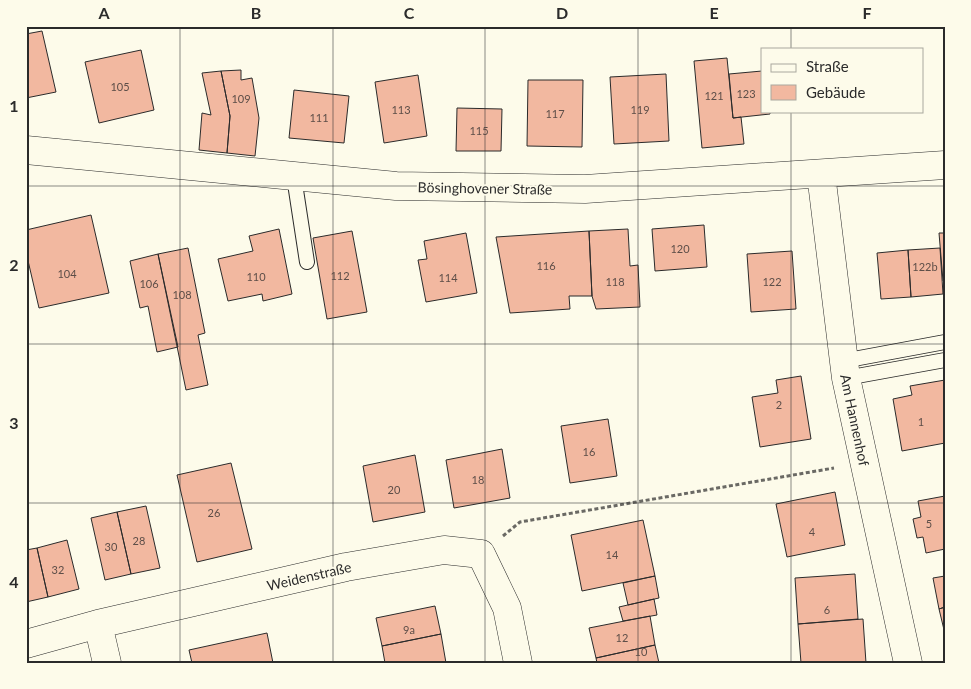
<svg xmlns="http://www.w3.org/2000/svg" width="971" height="689" viewBox="0 0 971 689" font-family="Lato,sans-serif">
	<style>
		.building { fill: #f2b8a0; stroke: #2b2b2b }
		.lines { fill: none; stroke-linecap: round; stroke-linejoin: round }
		.lane-casing { stroke: #2b2b2b; stroke-width: 16 }
		.street-casing { stroke: #2b2b2b; stroke-width: 29 }
		.path { stroke: #6a6964; stroke-width: 3; stroke-dasharray: 4 2.5; stroke-linecap: butt }
		.lane { stroke: #fdfbea; stroke-width: 14 }
		.street { stroke: #fdfbea; stroke-width: 28 }
		.grid { fill: none; stroke: #2b2b2b; stroke-width: 1; stroke-opacity: 0.55 }
		.labels { text-anchor: middle; dominant-baseline: central; stroke-width: 4; stroke-linejoin: round; paint-order: stroke }
		.number-label { font-size: 11px; fill: #5d4e48 }
		.street-label { font-size: 14px; fill: #2b2b2b; stroke: #fdfbea }
		.neatline { fill: none; stroke: #2b2b2b; stroke-width: 2 }
		.grid-label { font-size: 16px; text-anchor: middle; font-weight: bold; fill: #2b2b2b }
	</style>
	<rect width="100%" height="100%" fill="#fdfbea"/>
	<path class="building" d="M42,31L56,92L26,98V34Z
		M141,50L154,110L99,123L85,62Z
		M727,58L733,118L741,117L744,144L702,148L694,61Z
		M241,70V80L252,78L259,118L255,156L227,153L230,116L221,71Z
		M221,71L230,116L227,153L199,150L202,113L211,115L202,73Z
		M762,71V111H770V114L733,118L729,74Z
		M666,74L669,141L614,144L610,77Z
		M418,75L427,136L384,143L375,82Z
		M528,80H583L582,147L527,146Z
		M294,90L349,96L344,143L289,138Z
		M457,108L502,109L501,151H456Z
		M91,215L109,293L39,308L26,252V230Z
		M704,225L707,267L655,271L652,229Z
		M279,229L292,294L263,301L262,294L228,301L218,259L253,251L249,236Z
		M628,229L630,266L638,265L640,307L596,309L592,296L589,231Z
		M352,231L367,312L327,319L313,238Z
		M589,231L592,296H569L570,309L510,313L496,237Z
		M466,233L477,293L426,302L418,260L427,259L424,241Z
		M939,233H945V281H943Z
		M188,248L205,333L198,335L208,385L186,390L158,254Z
		M940,248L943,294L911,297L908,250Z
		M908,250L911,297L881,299L877,253Z
		M792,251L796,309L751,312L747,254Z
		M158,254L178,347L157,352L148,306L140,308L130,261Z
		M801,376L811,439L760,447L752,397L778,393L776,380Z
		M945,380V443L902,451L893,399L912,395L910,386Z
		M608,419L617,476L570,483L561,426Z
		M502,449L510,498L454,508L446,460Z
		M415,455L425,512L373,522L363,466Z
		M231,463L252,549L197,562L177,475Z
		M835,492L845,545L787,557L776,504Z
		M945,496V549L926,553L923,537L917,538L913,519L921,517L918,501Z
		M146,506L160,568L131,574L117,512Z
		M117,512L131,574L105,580L91,518Z
		M643,520L655,576L582,591L571,535Z
		M67,540L79,589L48,597L37,548Z
		M37,548L48,597L26,602V550Z
		M855,574L858,619L798,624L795,578Z
		M655,576L659,598L628,605L623,583Z
		M945,576V607L939,609L933,578Z
		M654,599L657,615L623,621L619,607Z
		M435,606L441,634L382,646L376,618Z
		M945,607V634L939,609Z
		M650,616L655,645L596,658L589,628Z
		M863,619L866,663H801L798,624Z
		M267,633L273,663H192L189,650Z
		M441,634L446,663H385L382,646Z
		M655,645L659,663H597L596,658Z"/>
	<g class="lines">
		<g class="lane-casing">
			<path id="lane" d="M294,177L307,262
				M843,361L945,342
				M846,378L945,360"/>
		</g>
		<g class="street-casing">
			<path id="street" d="M26,150L396,186L585,189L945,165
				M821,174L846,378L908,663
				M98,624L107,663
				M26,644L98,624L346,567L444,550L481,554L507,608L518,663"/>
		</g>
		<path class="path" d="M503,536L520,522L834,468"/>
		<use href="#lane" class="lane"/>
		<use href="#street" class="street"/>
	</g>
	<path class="grid" d="M180,26V663M333,26V663M485,26V663M638,26V663M791,26V49M791,111V663M26,186H945M26,344H945M26,503H945"/>
	<g class="labels">
		<g class="number-label">
			<text x="120" y="86">105</text>
			<text x="746" y="93">123</text>
			<text x="714" y="95">121</text>
			<text x="241" y="98">109</text>
			<text x="401" y="109">113</text>
			<text x="640" y="109">119</text>
			<text x="555" y="113">117</text>
			<text x="319" y="117">111</text>
			<text x="479" y="130">115</text>
			<text x="680" y="248">120</text>
			<text x="546" y="265">116</text>
			<text x="925" y="266">122b</text>
			<text x="67" y="273">104</text>
			<text x="340" y="275">112</text>
			<text x="256" y="276">110</text>
			<text x="448" y="277">114</text>
			<text x="615" y="281">118</text>
			<text x="772" y="281">122</text>
			<text x="149" y="283">106</text>
			<text x="182" y="294">108</text>
			<text x="779" y="404">2</text>
			<text x="921" y="421">1</text>
			<text x="589" y="451">16</text>
			<text x="478" y="479">18</text>
			<text x="394" y="489">20</text>
			<text x="214" y="512">26</text>
			<text x="929" y="523">5</text>
			<text x="812" y="531">4</text>
			<text x="139" y="540">28</text>
			<text x="111" y="546">30</text>
			<text x="612" y="554">14</text>
			<text x="58" y="569">32</text>
			<text x="827" y="609">6</text>
			<text x="409" y="629">9a</text>
			<text x="622" y="637">12</text>
			<text x="641" y="651">10</text>
		</g>
		<g class="street-label">
			<text transform="translate(485 188) rotate(1)">Bösinghovener Straße</text>
			<text transform="translate(855 420) rotate(78)">Am Hannenhof</text>
			<text transform="translate(309 576) rotate(-13)">Weidenstraße</text>
		</g>
	</g>
	<rect width="971" height="689" fill="none" stroke="#fdfbea" stroke-width="55"/>
	<rect x="761" y="48" width="162" height="65" fill="#fdfbea" stroke="#a9a89e"/>
	<rect x="771" y="64" width="25" height="8" fill="#fdfbea" stroke="#a9a89e"/>
	<text x="806" y="72" font-size="15" fill="#2b2b2b">Straße</text>
	<rect x="771" y="85" width="25" height="15" fill="#f2b8a0" stroke="#a9a89e"/>
	<text x="806" y="98" font-size="15" fill="#2b2b2b">Gebäude</text>
	<rect x="28" y="28" width="916" height="634" class="neatline"/>
	<g class="grid-label">
		<text x="104" y="19">A</text>
		<text x="256" y="19">B</text>
		<text x="409" y="19">C</text>
		<text x="562" y="19">D</text>
		<text x="714" y="19">E</text>
		<text x="867" y="19">F</text>
		<text x="14" y="112">1</text>
		<text x="14" y="271">2</text>
		<text x="14" y="429">3</text>
		<text x="14" y="588">4</text>
	</g>
</svg>
